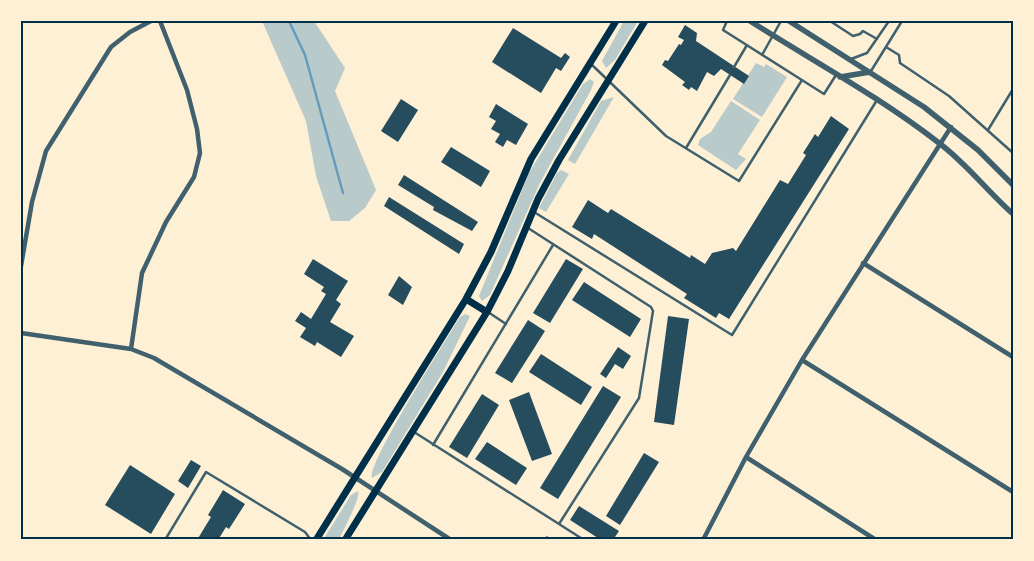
<svg xmlns="http://www.w3.org/2000/svg" width="1034" height="561" viewBox="0 0 1034 561" font-family="Jost,sans-serif">
	<style>
		.green { fill: #b9caca }
		.lines { fill: none; stroke-linecap: round; stroke-linejoin: round }
		.stream { stroke: #669bbc; stroke-width: 2.5 }
		.building { fill: #264d5e }
		.service { stroke: #3f606c; stroke-width: 2.5 }
		.minor { stroke: #3f606c; stroke-width: 4.5 }
		.tertiary { stroke: #3f606c; stroke-width: 5.5 }
		.primary { stroke: #003049; stroke-width: 7 }
		.neatline { fill: none; stroke: #003049; stroke-width: 2 }
	</style>
	<rect width="100%" height="100%" fill="#fdf0d5"/>
	<path class="green" d="M262,21H314L345,68L335,91L376,190L365,208L349,221H331L316,176L306,121Z
		M624,21H638L615,60L606,68L602,61Z
		M756,63L764,67L766,64L787,77L762,117L733,99Z
		M590,79L594,82L591,90L540,183L490,295L482,301L479,296L529,173L583,84Z
		M614,97L575,164L568,160L601,101Z
		M731,101L760,120L738,154L746,159L736,170L698,145L700,139L711,132Z
		M561,170L569,174L546,212L539,208L557,173Z
		M465,314L470,316L443,372L382,472L372,478C366,465 448,337 460,317Z
		M358,491C361,498 343,530 339,540H323L351,495Z"/>
	<g class="lines">
		<path class="stream" d="M289,21L305,55L343,193
			M546,540L547,537"/>
	</g>
	<path class="building" d="M685,25L697,33L696,41L749,76L744,84L721,69L714,76L707,72L697,91L691,87L689,90L682,85L685,82L662,65L665,60L668,61L679,44L681,45L684,40L678,37Z
		M513,28L561,58L565,53L570,57L561,71L556,68L541,93L492,62Z
		M401,99L418,110L398,142L381,131Z
		M496,104L528,124L516,145L507,140L503,147L495,142L500,134L491,129L496,121L489,117Z
		M831,116L849,129L729,319L719,313L716,318L684,298L687,294L594,234L592,239L572,227L588,200L608,213L611,209L690,258L691,255L705,264L712,253L733,248L736,251L780,180L788,184L806,155L803,153L815,134L818,137Z
		M451,147L490,171L481,187L441,162Z
		M404,175L478,222L472,231L433,210L434,207L398,185Z
		M389,197L464,244L459,254L384,206Z
		M313,259L348,281L336,300L341,304L330,322L354,336L341,357L317,342L315,346L300,337L306,328L295,321L301,312L311,319L326,294L321,291L324,287L304,274Z
		M566,259L583,269L550,323L533,313Z
		M399,276L412,287L403,305L388,295Z
		M584,282L641,319L630,337L572,300Z
		M668,316L689,319L674,425L654,422Z
		M528,320L545,331L512,383L495,373Z
		M618,347L631,356L623,369L615,364L606,378L600,374Z
		M541,354L592,387L581,405L529,372Z
		M603,386L621,397L558,499L540,488Z
		M529,392L552,454L532,461L509,400Z
		M482,394L499,405L467,458L449,447Z
		M487,442L527,468L516,485L475,459Z
		M644,453L659,462L620,525L606,516Z
		M191,460L201,466L188,488L178,481Z
		M130,465L175,494L151,534L105,505Z
		M223,490L245,504L229,529L226,527L218,540H197L211,517L208,515Z
		M579,506L619,531L613,540H601L570,520Z"/>
	<g class="lines">
		<path class="service" d="M727,21L723,30L824,94L836,75
			M830,21L853,36L860,34L863,31L877,39
			M886,47L899,55L900,63L949,96L1013,153
			M762,55L781,21
			M851,59L867,53L889,21
			M590,63L666,136L739,181L802,80
			M734,67L747,45
			M871,71L902,21
			M988,130L1013,89
			M686,148L730,75
			M534,212L732,335L877,100
			M488,312L506,324
			M414,432L559,524L639,398L653,311L651,307L528,228
			M433,445L553,245
			M559,524L584,540
			M165,540L206,472L305,532L311,540"/>
		<path class="minor" d="M863,263L1013,357
			M21,266L32,202L46,151L111,47L130,32L151,21
			M21,333L131,349L154,358L342,469L451,540
			M131,349L142,273L166,222L194,177L200,153L197,129L187,90L160,21
			M802,360L1013,492
			M746,457L876,540
			M703,540L746,457L802,360L951,127"/>
		<path class="tertiary" d="M750,21C813,61 880,97 939,143C967,164 987,191 1013,214
			M789,21L924,107L978,150L1013,185
			M840,77L870,72"/>
		<path class="primary" d="M466,299L487,312
			M316,540L466,299L491,252L531,159L616,21
			M345,540L487,312L508,271L538,199L559,160L645,21"/>
	</g>
	<rect width="1034" height="561" fill="none" stroke="#fdf0d5" stroke-width="45"/>
	<rect x="22" y="22" width="990" height="516" class="neatline"/>
</svg>
